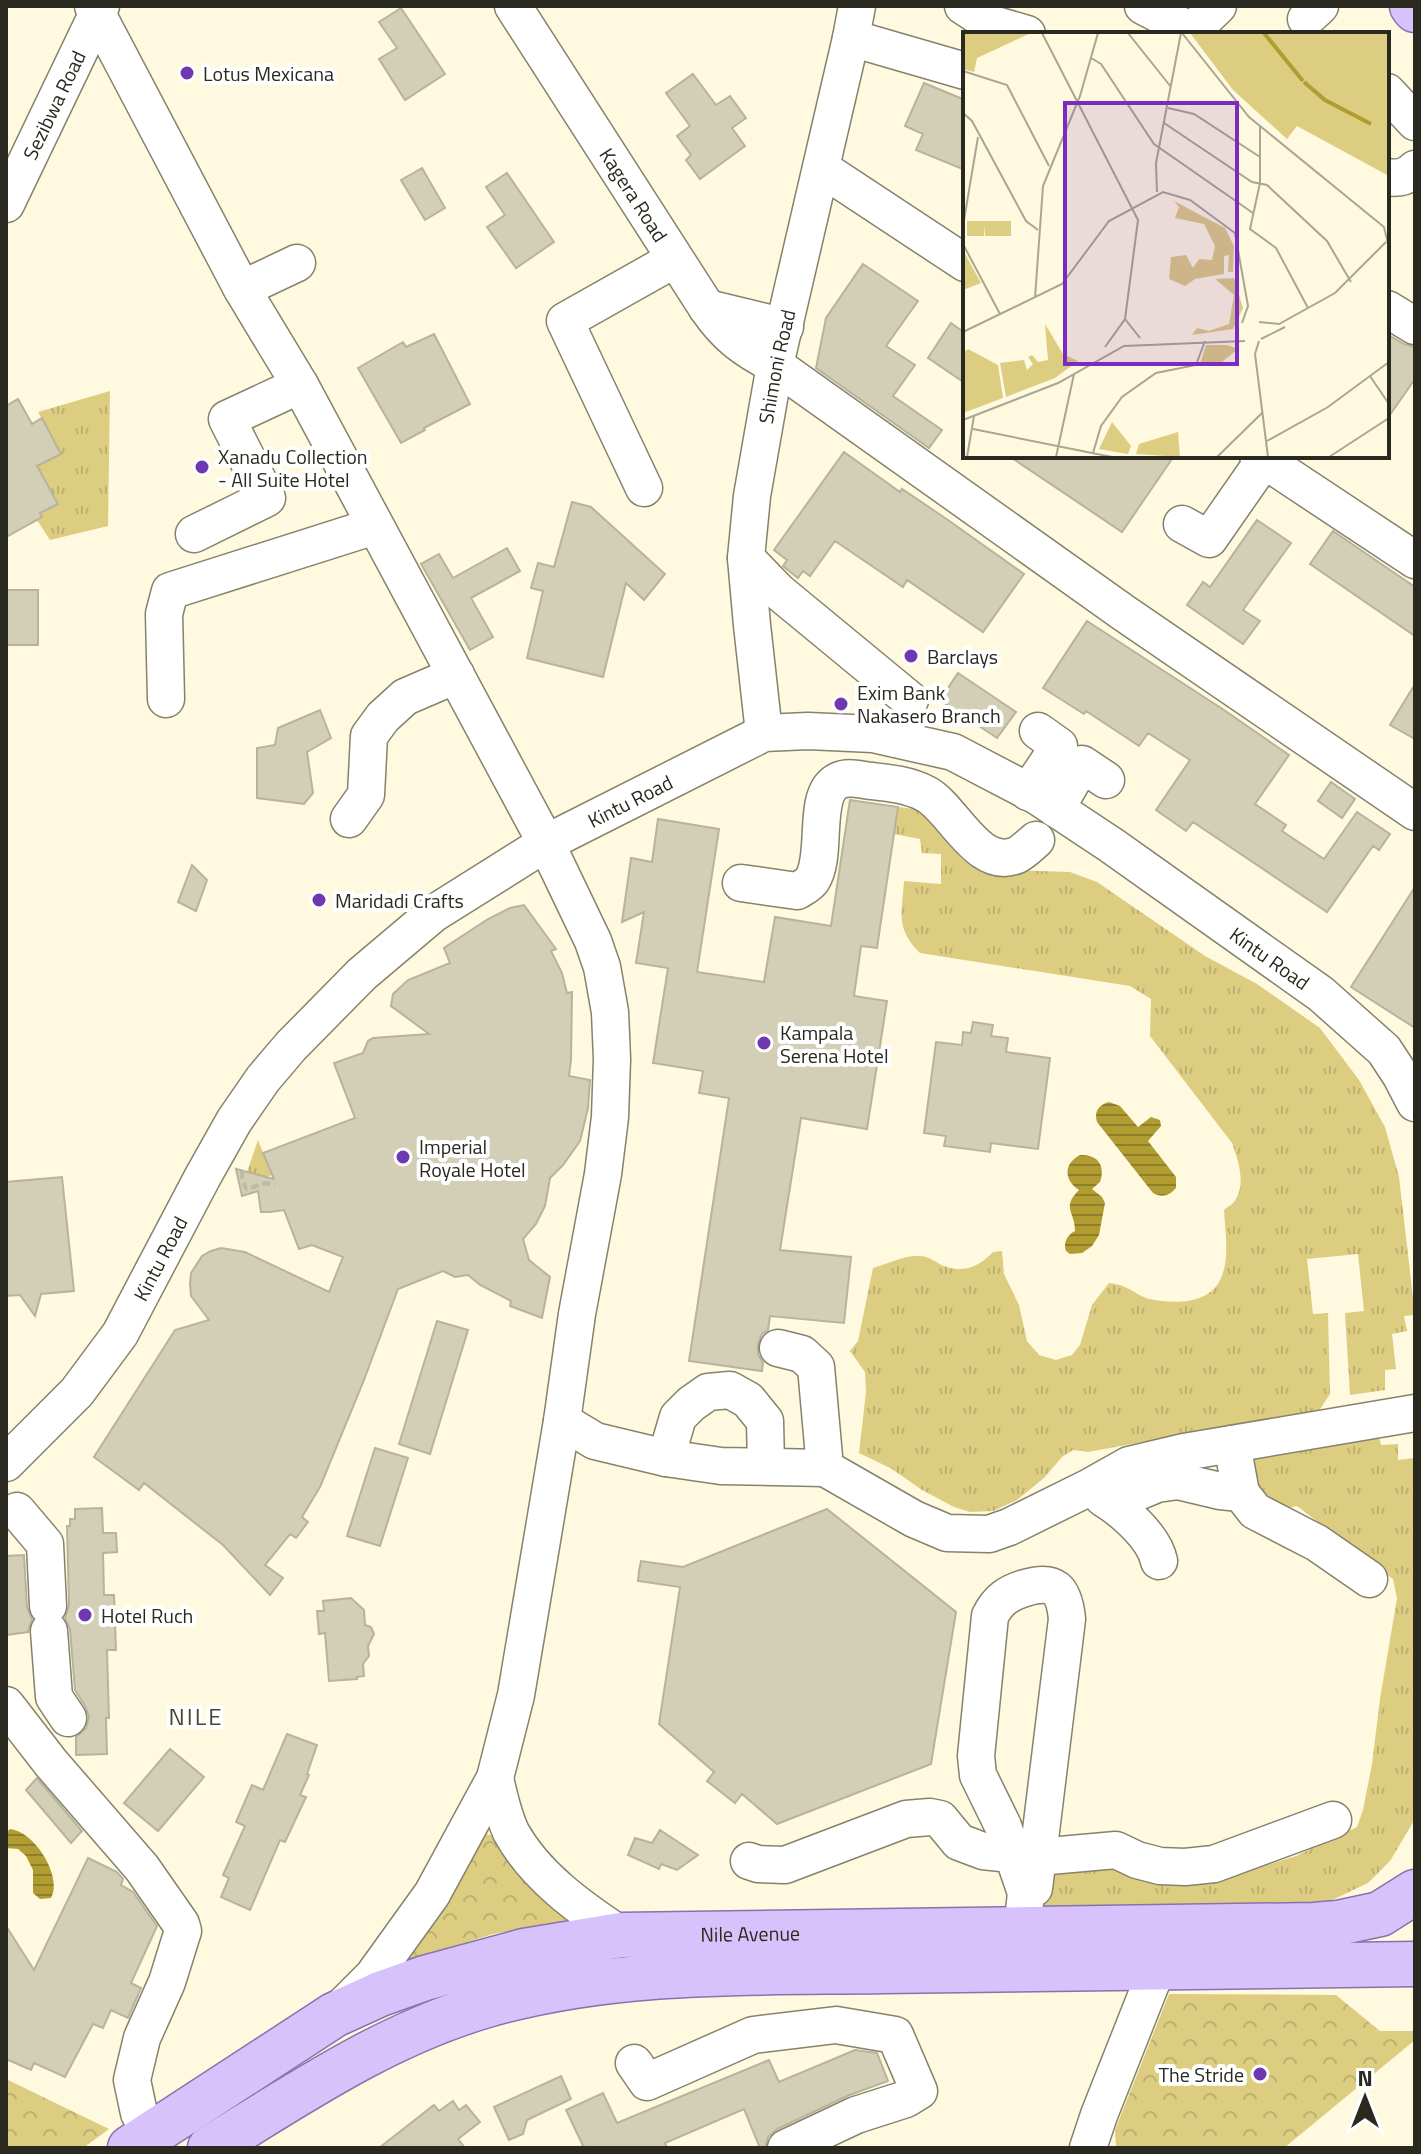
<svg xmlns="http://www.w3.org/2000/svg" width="1421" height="2154" viewBox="0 0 1421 2154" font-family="'Titillium Web',sans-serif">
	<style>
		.grass { fill: url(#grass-tufts) }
		.park { fill: url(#park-crowns) }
		.water { fill: url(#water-rules) }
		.building { fill: #d3ceb6; stroke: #b8b39c; stroke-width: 2 }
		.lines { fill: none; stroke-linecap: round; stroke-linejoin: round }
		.minor-casing { stroke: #86826b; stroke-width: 39 }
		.major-casing { stroke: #8972ac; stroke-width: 47 }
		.path { stroke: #bebaa5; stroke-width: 4; stroke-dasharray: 8 4; stroke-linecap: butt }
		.minor { stroke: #fff; stroke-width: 36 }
		.major { stroke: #d7c2fb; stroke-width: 44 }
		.poi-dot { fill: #6e39b0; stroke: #fff; stroke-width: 3 }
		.labels { text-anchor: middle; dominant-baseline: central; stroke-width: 8; stroke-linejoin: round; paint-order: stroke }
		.poi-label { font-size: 20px; fill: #2a291f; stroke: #fff; text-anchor: start }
		.street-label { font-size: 20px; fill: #2a291f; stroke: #fff }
		.quarter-label { font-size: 24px; letter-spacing: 2px; fill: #494530; stroke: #fff }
		.inset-river { fill: none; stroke: #b19c32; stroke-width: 4 }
		.inset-road { fill: none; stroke: #a9a692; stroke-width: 2 }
		.view { fill: #7b2cbf; fill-opacity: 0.15; stroke: #7b2cbf; stroke-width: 4 }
		.inset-edge { fill: none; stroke: #2a291f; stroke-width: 4 }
	</style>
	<defs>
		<pattern id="grass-tufts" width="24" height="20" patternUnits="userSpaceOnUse" patternTransform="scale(2)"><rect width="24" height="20" fill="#ddcd81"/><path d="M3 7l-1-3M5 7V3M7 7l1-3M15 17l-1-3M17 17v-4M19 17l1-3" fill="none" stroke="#beb06f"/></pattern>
		<pattern id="park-crowns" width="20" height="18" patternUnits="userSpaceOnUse" patternTransform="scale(2)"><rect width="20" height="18" fill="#ddcd81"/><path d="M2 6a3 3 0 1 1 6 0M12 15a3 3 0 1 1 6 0" fill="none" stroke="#beb06f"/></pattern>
		<pattern id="water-rules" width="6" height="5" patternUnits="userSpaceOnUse" patternTransform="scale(2)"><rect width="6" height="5" fill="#b19c32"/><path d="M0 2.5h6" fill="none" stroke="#907f2a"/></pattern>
	</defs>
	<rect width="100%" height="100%" fill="#fef9df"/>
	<path class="grass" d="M110,391L108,526L50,540L37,520L42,517L40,513L57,504L37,466L61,453L38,412Z
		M898,807L921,810L947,838L961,858L977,869L1070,872L1097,882L1205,956L1257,984L1320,1028L1359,1080L1385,1127L1399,1177L1415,1315L1404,1316L1407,1331L1392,1334L1396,1369L1385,1370V1390L1350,1395L1345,1313L1364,1311L1358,1254L1307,1259L1313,1314L1328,1313L1330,1394L1317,1414L1186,1434L1104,1449L1088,1452L1073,1450L1062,1457L1044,1478L1017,1500L993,1511L970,1512L954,1507L922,1490L892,1469L859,1453L866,1392L865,1372L850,1351L858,1341L873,1268C887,1264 903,1256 917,1256C930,1255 936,1264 947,1267C966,1273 981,1265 993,1252L1002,1251L1004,1274L1019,1305L1027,1341L1039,1355L1056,1360L1072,1355L1080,1345L1092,1305L1109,1283C1115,1284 1121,1285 1127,1288C1134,1291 1141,1297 1149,1299C1173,1304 1210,1305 1221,1278C1230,1258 1225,1231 1224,1210C1227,1207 1232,1205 1234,1202C1247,1185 1238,1160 1232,1143L1150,1036L1151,999L1130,986L920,953C895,928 902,913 904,881L941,884V854L922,853L920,839L894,834Z
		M258,1140L272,1175L249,1183L247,1172Z
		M1378,1432L1381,1445L1398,1444V1460L1414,1458L1415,1467V1819L1390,1861L1368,1883L1328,1902L1049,1917L1039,1908L1042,1871L1091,1855L1237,1874L1296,1856L1357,1827L1363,1810L1372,1764L1380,1699L1393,1622L1397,1598L1393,1579L1297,1506L1284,1509L1250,1489L1242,1454Z"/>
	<path class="park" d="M486,1834L491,1835L560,1905L565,1921L493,1934L401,1963L483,1835Z
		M1169,1994L1336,1995L1380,2031H1415V2040L1284,2148H1116L1115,2130Z
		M6,2079L109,2129L83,2148H6Z"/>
	<path class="water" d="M1109,1102L1120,1106L1138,1127L1151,1117L1160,1120L1161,1126L1148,1141L1176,1177V1188C1169,1196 1162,1198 1153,1193L1097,1122C1094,1112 1098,1105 1109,1102Z
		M1080,1155C1097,1154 1106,1165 1100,1182L1092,1189L1102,1197L1105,1203L1099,1235L1092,1246L1082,1253L1070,1254L1066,1251C1063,1243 1067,1235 1075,1231C1075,1211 1061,1208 1079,1190C1064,1180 1063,1164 1080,1155Z
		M10,1829C34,1831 63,1876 51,1898L40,1899L33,1893V1870L26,1856L18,1849L6,1848V1833Z"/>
	<path class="building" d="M401,8L445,74L405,100L379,59L397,48L379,22Z
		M693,74L716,105L730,96L746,118L732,128L745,146L700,179L686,160L691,155L677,136L690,126L666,93Z
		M924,83L965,100V170L916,150L923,134L905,126Z
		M422,168L445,208L425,220L401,180Z
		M507,173L554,242L516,268L487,227L505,215L486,187Z
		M863,264L918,301L886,346L915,365L893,396L942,430L929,448L816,368L826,318Z
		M951,323L965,333V383L928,358Z
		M434,334L470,404L424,428L425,430L401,443L358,368L403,342L406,347Z
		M1387,334L1404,344L1415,347V379L1387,419Z
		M18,399L32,424L42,418L61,454L37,466L58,504L40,513L42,517L6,537V406Z
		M844,452L900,492L902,489L948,520L1024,574L983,632L907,580L903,587L835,541L810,576L803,571L798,578L783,566L787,560L774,550Z
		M1009,456H1174L1122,532Z
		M572,502L591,507L665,574L644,600L626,583L603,677L527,658L543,591L531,588L538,563L554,567Z
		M1257,520L1291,543L1243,610L1260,621L1243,644L1187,605L1203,582L1210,587Z
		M1333,531L1415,587V636L1310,564Z
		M507,548L520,571L471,598L493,637L470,650L421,564L439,554L453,578Z
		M7,590H38V645H7Z
		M1087,621L1224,710L1289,755L1255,804L1286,825L1282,831L1324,859L1357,812L1390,834L1379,850L1373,846L1327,912L1193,822L1186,831L1156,810L1190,760L1148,733L1139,746L1086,711L1084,714L1043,688Z
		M958,673L1016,712L997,738L940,700Z
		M1415,684V739L1390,725Z
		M320,710L331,738L307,752L313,793L304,804L257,798V748L275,745L278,728Z
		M1331,782L1355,799L1342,818L1318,801Z
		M850,800L898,807L877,948L861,946L854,996L887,1001L867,1129L801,1118L780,1250L851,1257L844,1323L770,1316L768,1330L762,1334L758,1344V1354L763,1363L762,1371L689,1361L729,1098L699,1093L703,1071L653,1063L668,968L636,963L644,912L622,922L631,858L652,862L658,819L719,829L697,972L764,982L775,917L831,926Z
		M192,865L207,880L196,911L178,902Z
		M1415,887V1028L1351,987Z
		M524,905L556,949L551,951L562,973L567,993L572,992L571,1060L569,1076L590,1080L588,1108L580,1141L563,1165L550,1178L545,1206L536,1224L523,1239L529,1260L550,1277L542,1318L510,1306L511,1301L480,1285L468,1275L455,1277L443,1271L398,1289L364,1380L320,1487L302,1517L308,1522L296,1538L290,1534L265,1565L283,1578L270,1595L223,1545L144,1483L139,1490L94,1457L175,1330L209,1320L191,1296L190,1284L191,1273L202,1256L211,1251L221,1248L245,1252L329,1292L343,1257L312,1245L299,1249L284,1210L270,1212H261L258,1191L242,1196L236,1169L274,1179L263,1153L355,1118L334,1063L363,1053L368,1041L373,1038L429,1034L391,1006L393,994L408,980L450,963L444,948L488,919L510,908Z
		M973,1022L993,1025L991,1036L1008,1038L1006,1052L1050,1058L1038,1149L991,1143L990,1152L944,1146L946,1136L924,1133L936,1042L962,1045L963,1032L971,1033Z
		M62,1177L74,1291L41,1294L35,1316L20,1295L6,1296V1182Z
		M437,1321L468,1330L430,1454L399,1444Z
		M375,1448L408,1458L380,1546L347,1536Z
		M102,1508L103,1533H116L117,1552L103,1553L104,1595H114L116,1650H107L109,1718H106L107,1754L76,1755V1737L86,1728L89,1717L85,1706L75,1690L70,1629L65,1618L69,1605L67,1526H70V1519H75V1509Z
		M827,1509L956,1612L931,1764L777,1824L742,1794L735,1803L707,1781L714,1772L659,1724L680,1587L638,1581L639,1571L641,1561L683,1567Z
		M24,1555L27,1607L32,1619L28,1632L6,1635V1556Z
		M351,1598L364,1610L365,1625L371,1627L374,1634L368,1646L369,1656L363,1664L364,1676L357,1677V1679L329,1681L325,1633L319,1634L317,1611H324L323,1601Z
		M287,1734L317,1745L307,1774L309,1775L300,1795L306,1797L285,1842L280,1840L250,1910L221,1897L229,1878L223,1875L245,1826L236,1822L252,1785L263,1790Z
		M170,1749L204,1777L158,1831L124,1803Z
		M37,1778L82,1831L71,1843L26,1790Z
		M660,1830L698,1855L677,1870L661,1864L659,1869L628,1855L635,1838L652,1843Z
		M88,1858L117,1872L123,1879L121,1885L133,1892L157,1926L131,1983L141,1988L128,2018L111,2010L103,2028L93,2024L65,2077L34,2063L31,2070L6,2059V1926L34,1970Z
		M855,2050L877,2053L888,2081L847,2096L777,2129L768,2137L765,2148H760L744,2109L665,2143L667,2148H584L566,2110L603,2093L617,2123L769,2060L779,2082Z
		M561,2076L571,2099L527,2120L523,2134L509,2140L494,2107Z
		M453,2101L459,2110L466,2105L480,2122L458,2139L465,2148H379L434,2105L439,2111Z"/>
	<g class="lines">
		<g class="minor-casing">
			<g id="minor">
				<path d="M93,6L242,289L300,385L546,843L593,941L602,967L610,1012L612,1059L610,1117L603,1174L577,1314L562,1421L516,1695L495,1778L432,1894L373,1976L341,2008"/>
				<path id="s1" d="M513,6L707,308C726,336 745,350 775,365L1124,613L1415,812"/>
				<path d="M963,6L989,23L1027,34"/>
				<path d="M1143,6L1197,34"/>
				<path d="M1306,19L1320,6"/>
				<path d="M1192,31L1218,6"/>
				<path d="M851,38L965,71"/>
				<path d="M1387,92L1415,122"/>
				<path d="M821,168L965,263"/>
				<path d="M1387,177C1398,179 1407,177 1415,169"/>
				<path id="s2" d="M6,204L101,6"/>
				<path d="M242,289L297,263"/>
				<path d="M707,308L785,327"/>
				<path d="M1387,309L1415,326"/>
				<path d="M1258,456L1415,560"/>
				<path d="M644,488L565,321L675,259"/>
				<path d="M1182,524L1209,539L1264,460"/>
				<path d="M194,534L267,498L227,419L300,385"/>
				<path d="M746,558L779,592L910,700"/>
				<path d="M166,699L164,614L170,591L375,526"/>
				<path id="s3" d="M764,733L752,625L746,558L752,496L775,365L851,38L857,6"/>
				<path d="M1028,792L1059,746L1038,731"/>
				<path d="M1056,809L1082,764L1106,780"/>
				<path d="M349,819L366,795L369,736L383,717L405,697L456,675"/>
				<path d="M741,883L797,891C802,888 809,885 812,880C828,856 812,797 836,782C847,775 860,780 872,781C890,783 909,785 926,794C953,808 978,872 1017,855C1023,852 1030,845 1036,840"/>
				<path d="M562,1421L595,1441L666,1458L721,1466L825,1468L816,1367L802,1354L778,1348"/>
				<path d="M1232,1444L1241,1493L1255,1511L1317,1543L1369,1579"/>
				<path d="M666,1458L678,1417L691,1404L708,1392L730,1390L748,1400L765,1421L766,1466"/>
				<path id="s4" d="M6,1463L77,1392L120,1334L202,1178L234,1121L263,1079L291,1046L362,974L433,914L546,843L764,733L808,731L873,734L953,752L1037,796L1111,845L1321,994L1384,1050L1401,1076L1415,1103"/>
				<path d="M825,1468L914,1519L947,1533L989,1534L1009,1527L1088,1488L1129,1465L1184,1452L1415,1413"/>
				<path d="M1103,1498C1123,1510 1154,1537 1159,1561"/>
				<path d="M1122,1509L1133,1494L1157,1484L1178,1481L1220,1491L1241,1493"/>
				<path d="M17,1511L45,1544L48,1606"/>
				<path d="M49,1631L54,1697L68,1718"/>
				<path d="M6,1705L51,1763L142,1868L181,1924L183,1931L181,1937L167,1982L142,2038L132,2080L139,2113L150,2135"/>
				<path d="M495,1778C499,1796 503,1815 511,1832C535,1876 580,1908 621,1935"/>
				<path d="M749,1861L758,1864L785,1865L906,1819L930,1817L940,1819L959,1842L983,1851L1038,1857L1116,1850L1137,1860L1160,1866L1185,1867L1214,1864L1333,1820"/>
				<path d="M1022,1930L1026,1893L1003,1826L978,1775L976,1756L990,1616C998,1600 1008,1593 1025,1588C1055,1579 1064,1589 1067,1619L1034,1888L1026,1893"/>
				<path d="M634,2063L647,2082L753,2035L836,2025L895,2035L919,2091L906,2099L856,2115L786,2148"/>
				<path d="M1088,2148L1099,2115L1158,1966"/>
			</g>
		</g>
		<g class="major-casing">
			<g id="major">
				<path d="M1412,6L1415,10"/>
				<path id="s5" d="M130,2148L334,2015L380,1994L425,1978L524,1951L621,1935L1314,1925L1338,1923L1380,1914L1415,1892"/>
				<path d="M210,2148C298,2094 386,2034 487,2005C615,1968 752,1973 884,1971C1061,1968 1238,1966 1415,1964"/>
			</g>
		</g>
		<path class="path" d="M242,1171V1177L246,1189L266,1183L275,1185"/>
		<use href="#minor" class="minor"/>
		<use href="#major" class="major"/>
	</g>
	<g class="poi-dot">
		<circle cx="187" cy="73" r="8"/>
		<circle cx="202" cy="467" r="8"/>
		<circle cx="911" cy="656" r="8"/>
		<circle cx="841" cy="704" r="8"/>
		<circle cx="319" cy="900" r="8"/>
		<circle cx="764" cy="1043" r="8"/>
		<circle cx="403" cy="1157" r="8"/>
		<circle cx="85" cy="1615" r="8"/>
		<circle cx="1260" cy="2074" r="8"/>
	</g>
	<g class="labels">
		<g class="poi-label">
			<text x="203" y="73">Lotus Mexicana</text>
			<text x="218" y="456">Xanadu Collection<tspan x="218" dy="23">- All Suite Hotel</tspan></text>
			<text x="927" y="656">Barclays</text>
			<text x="857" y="692">Exim Bank<tspan x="857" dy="23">Nakasero Branch</tspan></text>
			<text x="335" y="900">Maridadi Crafts</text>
			<text x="780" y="1032">Kampala<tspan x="780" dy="23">Serena Hotel</tspan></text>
			<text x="419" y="1146">Imperial<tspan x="419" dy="23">Royale Hotel</tspan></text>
			<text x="101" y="1615">Hotel Ruch</text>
			<text x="1244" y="2074" text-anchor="end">The Stride</text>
		</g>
		<g class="street-label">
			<text stroke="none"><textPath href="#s2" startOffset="110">Sezibwa Road</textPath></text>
			<text stroke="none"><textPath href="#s1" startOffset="224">Kagera Road</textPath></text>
			<text stroke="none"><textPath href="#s3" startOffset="370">Shimoni Road</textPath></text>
			<text stroke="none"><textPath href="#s4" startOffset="930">Kintu Road</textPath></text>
			<text stroke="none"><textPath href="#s4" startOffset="1650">Kintu Road</textPath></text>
			<text stroke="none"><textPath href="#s4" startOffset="258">Kintu Road</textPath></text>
			<text stroke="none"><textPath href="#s5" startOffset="672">Nile Avenue</textPath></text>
		</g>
		<g class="quarter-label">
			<text x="196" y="1716">NILE</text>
		</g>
	</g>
	<g transform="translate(963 32)">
		<rect width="426" height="426" fill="#fef9df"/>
		<path d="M227,1H426V144L334,94L324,107L270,58ZM211,169L262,196L271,214L270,240H265L266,223L261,224V242L232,247L222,254L206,247L208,225L223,223L230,236L236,227L249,228L252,214L241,192L212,186L216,175ZM0,218L18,251L0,258ZM271,246L280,276L270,297L229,303L234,296L246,299L266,292L271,263L252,247ZM149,390L168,414L165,422L136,417ZM215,400L217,425L173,422L176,412Z" fill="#ddcd81"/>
		<path d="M229,1H253L299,38L304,50L292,55L284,68ZM286,1H325L353,21L337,22L328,9L318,8L310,11L315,23L311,26L298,4L291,7ZM390,1L426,28V49L360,4L349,2ZM355,22L379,43L419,63L422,71L386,60L358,35ZM341,53L364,59L418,93L342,67L335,59ZM289,67L308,82L347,86L387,102L426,130V143L335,92L325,101L318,100L285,71Z" fill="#ddcd81"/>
		<path d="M82,292L100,322L115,329L92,346L43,365L37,331L61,328L64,338L70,332L65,325L69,323L75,330L85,328ZM243,313H264L275,317L254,334L237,332ZM5,317L35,333L40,366L0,381V321Z" fill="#ddcd81"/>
		<path d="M0,1H68L14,26L11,40L0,37ZM4,189H48V204H22V193L21,204H4Z" fill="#ddcd81"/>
		<path class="inset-river" d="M301,1L340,49M341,50L362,68L408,92"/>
		<path class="inset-road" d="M79,1L175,188L162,287L142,315M165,1L208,55M219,1L286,85L421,195L426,216M128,26L138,32L191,112L290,181M0,39L44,53L86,134M205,76L231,82L297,125M0,81L9,89L63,189L75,198M201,91L289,150L304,153L364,209L388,250M297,94V151L287,197L313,216L345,276M194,160L193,131L218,1M0,194L15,105M0,212L37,282M72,266L80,154L117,64L135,1M162,287L177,306M296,290L316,292L372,261L423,210M0,300L99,252L146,189L200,160L227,168L272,201L285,274L279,291M298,307L322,295M296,309L292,322L305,425M407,344L426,372M0,388L95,351L161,314L282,309M10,397L149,425M304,409L365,375L426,330M130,421L138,394L159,365L193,341L233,333L242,309M4,425L11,384M93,425L111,342M254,425L300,380M366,425L426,386"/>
		<path class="view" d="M102,71H274V332H102Z"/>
		<rect width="426" height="426" class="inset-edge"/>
	</g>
	<rect width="1421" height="2154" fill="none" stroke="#2a291f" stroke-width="16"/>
	<g transform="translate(1365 2098)" stroke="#ffffff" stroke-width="6" paint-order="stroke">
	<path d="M0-6L14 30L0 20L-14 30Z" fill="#2a291f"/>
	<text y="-12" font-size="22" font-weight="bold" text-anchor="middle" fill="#2a291f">N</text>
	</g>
</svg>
